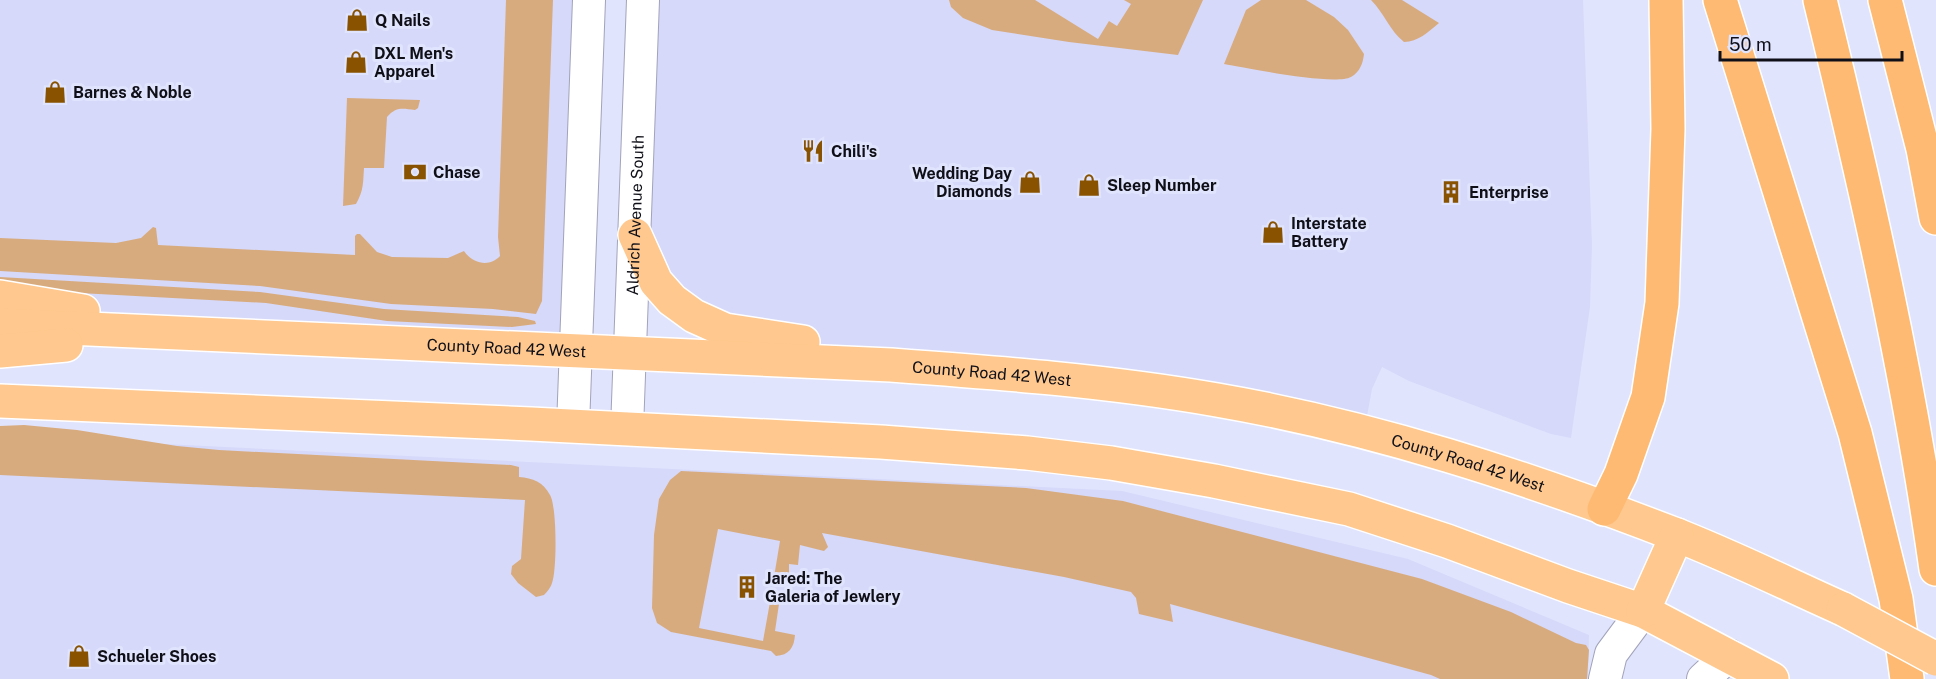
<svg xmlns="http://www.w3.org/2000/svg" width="1936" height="679" viewBox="0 0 1936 679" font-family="'Public Sans',sans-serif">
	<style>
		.built { fill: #d6d9f9 }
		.green { fill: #d8ab7e }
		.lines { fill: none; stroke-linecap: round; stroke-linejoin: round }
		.tertiary-casing { stroke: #a1a3ba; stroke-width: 34 }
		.trunk-casing { stroke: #fff; stroke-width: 36 }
		.motorway-casing { stroke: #fff; stroke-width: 36 }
		.tertiary { stroke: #fff; stroke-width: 32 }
		.trunk { stroke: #fec88e; stroke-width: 33 }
		.motorway { stroke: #feba72; stroke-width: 33 }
		.trunk-bridge-casing { stroke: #fff; stroke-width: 36; stroke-linecap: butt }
		.trunk-bridge { stroke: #fec88e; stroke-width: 33 }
		.labels { text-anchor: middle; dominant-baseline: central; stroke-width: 6; stroke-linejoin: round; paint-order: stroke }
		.poi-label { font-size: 16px; font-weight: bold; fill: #0f0f18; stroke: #e1e4fd; text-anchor: start }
		.street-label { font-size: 16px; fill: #0f0f18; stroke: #e1e4fd }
	</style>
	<rect width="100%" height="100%" fill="#e1e4fd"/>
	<path class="built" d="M0,0H589L576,350L0,325Z
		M643,0H1583L1592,245L1590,307L1571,438L1551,434L1409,381L1382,367L1372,389L1364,432L1036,376L725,330L694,316L635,235Z
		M0,436L1122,491L1408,559L1589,635L1588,679H0Z"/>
	<path class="green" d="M506,0H553L542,301L536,314L493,309L391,304L260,286L0,271V238L116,243L141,238L153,227L156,228L158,245L355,255V236L357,234H360L377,252L392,257L448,258L464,251C472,263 489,268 500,256L498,237Z
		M949,0H1035L1098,39L1109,21L1117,26L1131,4L1124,0H1203L1178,55L1069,42L992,30L963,18L951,7Z
		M1261,0H1306L1334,17L1348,30L1364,54C1363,63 1360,72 1351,77C1334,86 1247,68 1224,64L1246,10Z
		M1371,0H1402L1439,23C1428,32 1418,42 1404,42C1390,31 1384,13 1371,0Z
		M347,98L420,100L418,108L415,110C403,109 397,106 387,117L384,168H364C363,182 364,190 356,204L343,206Z
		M0,277L260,292L384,309L518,317L535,321L536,324L512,327L387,321L266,303L61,292L0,285Z
		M24,425L77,430L177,446L219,450L511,465L519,467V477C533,478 543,482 550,495C557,506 557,571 552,583C551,587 547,592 544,595L536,597L518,583L511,574L512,566L521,559L525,500L0,475V426Z
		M681,471L1026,488L1123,501L1422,579L1511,612L1576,643L1586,645L1589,650L1587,679H1440L1431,675L1170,604L1173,622L1139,614L1136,598L1131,592L1064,577L822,533L828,547L824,551L800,545L798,565L789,564V580L774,577L780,541L718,529L699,628L763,641L770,602L779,604L775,631L795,635C794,648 789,655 776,656L771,651L671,632L657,623L652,608L654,535L659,499L670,480Z"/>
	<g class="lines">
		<g class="tertiary-casing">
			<g id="tertiary">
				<path d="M573,426L589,0"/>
				<path id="s1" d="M627,429L643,0"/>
				<path d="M1605,679L1611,654L1643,611"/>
				<path d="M1703,679L1729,655"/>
			</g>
		</g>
		<g class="trunk-casing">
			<g id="trunk">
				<path d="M635,235L656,282L672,300L694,316L725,330L803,342"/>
				<path d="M0,297L83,311"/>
				<path id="s2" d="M0,325L891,365C1000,373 1109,381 1217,400C1374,427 1526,477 1674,534C1731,556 1787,584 1843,609"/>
				<path d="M0,351L66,345"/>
				<path d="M0,401L531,424L881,442L1027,453L1111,463L1214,481L1349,509L1447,541L1568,586L1643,611L1772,679"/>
				<path d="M1643,611L1677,535"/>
			</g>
		</g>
		<g class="motorway-casing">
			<path id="motorway" d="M1720,0L1855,433L1896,599L1907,679
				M1820,0C1866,188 1909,377 1936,569
				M1885,0L1923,149L1936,218
				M1604,509L1621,474L1648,397L1662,303L1668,129L1666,0"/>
		</g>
		<use href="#tertiary" class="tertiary"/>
		<use href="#trunk" class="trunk"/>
		<use href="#motorway" class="motorway"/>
		<g class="trunk-bridge-casing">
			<path id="trunk-bridge" d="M1843,609L1936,659"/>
		</g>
		<use href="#trunk-bridge" class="trunk-bridge"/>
	</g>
	<defs>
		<g id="shop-bare" transform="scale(1.8)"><path d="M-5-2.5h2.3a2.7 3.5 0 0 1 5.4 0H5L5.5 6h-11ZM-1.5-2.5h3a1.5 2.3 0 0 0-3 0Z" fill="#885201" stroke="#e1e4fd" stroke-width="2.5" paint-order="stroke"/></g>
		<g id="restaurant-bare" transform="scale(1.8)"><path d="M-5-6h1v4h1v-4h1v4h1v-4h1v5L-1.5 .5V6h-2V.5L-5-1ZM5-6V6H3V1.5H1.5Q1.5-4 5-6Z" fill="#885201" stroke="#e1e4fd" stroke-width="2.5" paint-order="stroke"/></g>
		<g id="bank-bare" transform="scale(1.8)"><path d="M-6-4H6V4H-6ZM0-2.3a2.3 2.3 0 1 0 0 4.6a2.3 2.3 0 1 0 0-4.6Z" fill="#885201" stroke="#e1e4fd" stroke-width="2.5" paint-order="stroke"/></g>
		<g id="building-bare" transform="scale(1.8)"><path d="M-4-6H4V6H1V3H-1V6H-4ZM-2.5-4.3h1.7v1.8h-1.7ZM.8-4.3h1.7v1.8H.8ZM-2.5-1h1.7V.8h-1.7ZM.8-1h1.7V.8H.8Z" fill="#885201" stroke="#e1e4fd" stroke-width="2.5" paint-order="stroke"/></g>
	</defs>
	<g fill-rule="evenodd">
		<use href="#shop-bare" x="357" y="20"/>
		<use href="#shop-bare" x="356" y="62"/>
		<use href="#shop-bare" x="55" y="92"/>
		<use href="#restaurant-bare" x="813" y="151"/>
		<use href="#bank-bare" x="415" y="172"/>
		<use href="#shop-bare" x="1030" y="182"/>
		<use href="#shop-bare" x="1089" y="185"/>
		<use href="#building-bare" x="1451" y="192"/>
		<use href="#shop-bare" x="1273" y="232"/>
		<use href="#building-bare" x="747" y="587"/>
		<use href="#shop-bare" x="79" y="656"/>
	</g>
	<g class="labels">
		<g class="poi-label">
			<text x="375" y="20">Q Nails</text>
			<text x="374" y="53">DXL Men's<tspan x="374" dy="18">Apparel</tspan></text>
			<text x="73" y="92">Barnes &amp; Noble</text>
			<text x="831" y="151">Chili's</text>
			<text x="433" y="172">Chase</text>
			<text x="1012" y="173" text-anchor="end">Wedding Day<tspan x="1012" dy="18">Diamonds</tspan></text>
			<text x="1107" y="185">Sleep Number</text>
			<text x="1469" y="192">Enterprise</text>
			<text x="1291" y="223">Interstate<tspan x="1291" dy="18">Battery</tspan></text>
			<text x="765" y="578">Jared: The<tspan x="765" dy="18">Galeria of Jewlery</tspan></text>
			<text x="97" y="656">Schueler Shoes</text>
		</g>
		<g class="street-label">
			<text stroke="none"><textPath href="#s1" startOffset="214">Aldrich Avenue South</textPath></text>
			<text stroke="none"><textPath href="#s2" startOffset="507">County Road 42 West</textPath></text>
			<text stroke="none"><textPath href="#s2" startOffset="993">County Road 42 West</textPath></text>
			<text stroke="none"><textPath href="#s2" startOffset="1479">County Road 42 West</textPath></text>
		</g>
	</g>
	<path d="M1720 51v9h182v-9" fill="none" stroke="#0f0f18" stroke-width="3"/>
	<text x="1729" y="51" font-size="18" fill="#0f0f18" stroke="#e1e4fd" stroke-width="4.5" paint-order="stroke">50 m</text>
</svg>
